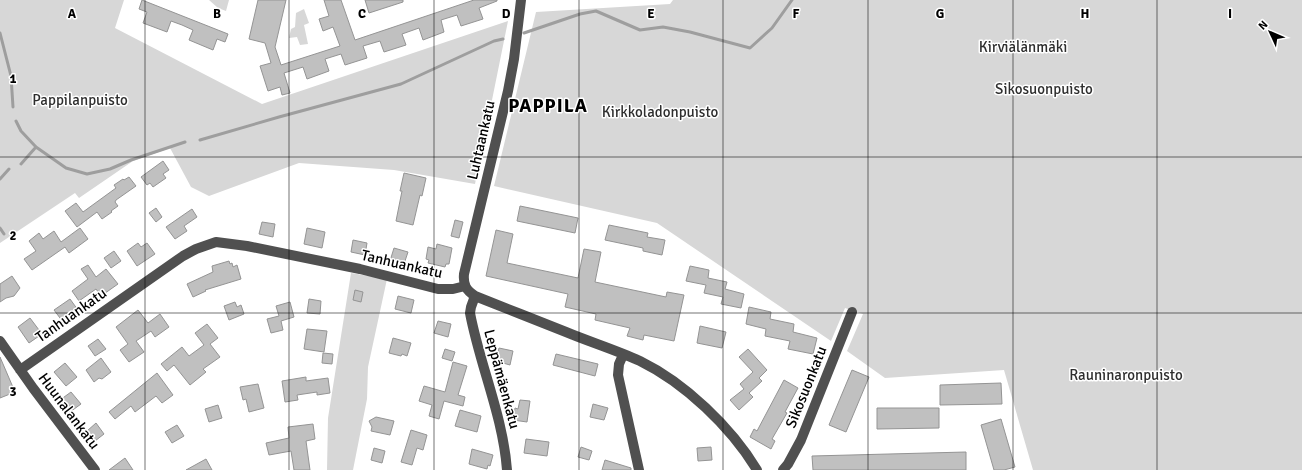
<svg xmlns="http://www.w3.org/2000/svg" width="1302" height="470" viewBox="0 0 1302 470" font-family="Signika,sans-serif">
	<style>
		.green { fill: #d7d7d7 }
		.lines { fill: none; stroke-linecap: round; stroke-linejoin: round }
		.stream { stroke: #9e9e9e; stroke-width: 3 }
		.building { fill: #c0c0c0; stroke: #949494 }
		.minor { stroke: #505050; stroke-width: 10 }
		.grid { fill: none; stroke: #000; stroke-width: 1; stroke-opacity: 0.55 }
		.labels { text-anchor: middle; dominant-baseline: central; stroke-width: 3; stroke-linejoin: round; paint-order: stroke }
		.park-label { font-size: 15px; fill: #2e2e2e; stroke: #fff }
		.street-label { font-size: 15px; fill: #000; stroke: #fff }
		.district-label { font-size: 19px; font-weight: bold; letter-spacing: 1px; fill: #000; stroke: #fff }
		.grid-label { font-size: 13px; text-anchor: middle; font-weight: bold; fill: #000; stroke: #fff; stroke-width: 3; stroke-linejoin: round; paint-order: stroke }
	</style>
	<rect width="100%" height="100%" fill="#fff"/>
	<path class="green" d="M0,0H124L115,28L262,104L508,21L475,184L394,170L299,163L209,196L191,187L170,148L133,161L79,198L75,193L0,243Z
		M209,0H229L226,11L218,8Z
		M673,0H1302V470H1033L1004,370L885,378L847,351L863,314L845,308L831,341L657,223L494,186L536,12L670,4Z
		M304,9L309,23L304,25L308,44L300,45L297,37L289,38L291,29L295,27L296,13Z
		M351,273L387,279L368,367L367,399L353,470H327L328,418Z"/>
	<g class="lines">
		<path class="stream" d="M0,33L11,76L13,107
			M524,33L580,14L596,11L640,30L663,27L690,32L750,48L772,28L792,0
			M16,121L21,131L36,147L66,168L87,174L110,169L131,160L185,142
			M200,140L279,117L401,84L494,41L503,39
			M21,164L36,147
			M0,179L9,169
			M0,228L4,234"/>
	</g>
	<path class="building" d="M142,0L228,34L225,42L217,39L213,50L189,40L193,30L182,25L171,21L167,32L143,23L147,12L139,9Z
		M258,0H286L275,47L281,65L340,46L333,27L323,31L319,19L329,16L324,0H341L355,40L474,0H497V1L479,8L483,19L461,26L457,15L441,20L444,32L423,40L419,28L402,34L406,45L384,52L380,41L363,46L367,58L345,65L341,54L325,59L329,71L307,79L303,67L284,73L290,93L282,95L280,87L268,91L260,66L271,63L265,43L249,39Z
		M365,0H403V2L369,13Z
		M163,161L169,170L163,174L166,178L153,187L150,183L147,185L141,177Z
		M404,173L426,178L422,196L420,195L413,225L396,221L402,191H400Z
		M129,177L136,186L116,200L115,202L118,206L111,211L112,212L102,219L97,212L77,227L65,211L76,203L83,212L116,188L114,185L123,179L124,180Z
		M520,206L578,218L575,233L517,221Z
		M156,208L162,217L156,222L149,213Z
		M192,209L197,217L184,226L187,231L175,239L166,227Z
		M455,220L463,222L459,238L451,236Z
		M262,222L275,224L273,237L259,234Z
		M609,225L648,233L647,237L665,240L662,255L643,251V248L605,240Z
		M80,228L88,239L69,253L65,247L32,270L24,259L36,251L29,241L39,233L43,239L54,231L61,242Z
		M307,228L325,232L322,248L304,244Z
		M496,230L513,234L507,263L578,278L584,249L601,252L595,282L666,297L667,292L684,295L674,341L644,335L643,340L627,336L630,328L595,320L596,314L565,307L568,294L486,276Z
		M353,240L367,243L365,255L351,252Z
		M138,243L141,247L147,243L155,254L137,266L127,251Z
		M437,244L452,248L449,264H446L445,267L428,263L429,260L426,259L428,247L436,249Z
		M394,248L408,252L404,264L390,261Z
		M114,251L121,261L111,268L104,258Z
		M229,261L230,264L232,263L233,267L237,265L241,279L205,290L206,291L193,297L187,284L213,272L212,266Z
		M88,265L96,277L106,269L118,284L101,296L96,289L79,301L72,291L88,279L81,269Z
		M690,266L709,270L708,278L727,282L725,289L744,294L741,308L721,304L723,297L704,293L706,285L686,281Z
		M12,276L20,288L14,296L6,298L0,302V284Z
		M355,290L363,292L361,302L353,300Z
		M398,296L414,300L411,313L395,309Z
		M70,299L78,310L63,322L54,310Z
		M309,299L321,301L320,314L307,313Z
		M235,302L237,307L241,305L244,314L229,320L224,306Z
		M290,302L294,317L281,321L283,330L271,333L267,319L279,316L276,306Z
		M749,307L771,312L770,319L794,324L793,332L817,338L813,354L788,349L790,341L765,336L766,329L746,324Z
		M138,310L148,323L160,314L169,327L155,337L151,331L136,341L144,352L129,362L120,350L128,344L116,327Z
		M30,318L42,334L29,343L18,327Z
		M438,321L451,324L448,337L434,333Z
		M207,324L218,338L210,344L220,357L203,369L206,372L190,385L174,365L167,371L161,364L182,347L189,356L204,345L195,333Z
		M700,326L726,332L722,348L697,343Z
		M307,329L327,331L324,352L304,349Z
		M393,338L411,343L407,356L402,354L401,356L389,353Z
		M98,339L106,349L95,356L88,346Z
		M499,348L513,351L510,365L496,361Z
		M445,349L455,352L452,361L442,358Z
		M748,349L767,370L759,378L762,381L749,393L753,397L739,410L730,400L744,389L740,384L753,372L739,357Z
		M323,353L333,354L332,364L322,363Z
		M556,354L598,364L595,376L553,365Z
		M0,357L15,392L0,398Z
		M101,358L111,372L102,379L99,378L94,382L86,370Z
		M453,362L467,366L458,395L465,397L463,406L444,401L439,419L429,416L432,405L419,401L424,386L445,392Z
		M65,363L77,377L66,386L54,372Z
		M852,370L869,377L846,432L829,425Z
		M157,373L173,395L162,403L156,396L135,412L131,406L115,419L109,412Z
		M306,377V381L328,378L330,393L317,395V392L297,395L298,400L285,402L282,381Z
		M784,380L798,388L785,412L787,413L772,439L775,441L771,449L750,437L754,429L757,431Z
		M1001,383L1002,404L940,405V385Z
		M258,384L264,408L249,412L246,399L243,400L240,387Z
		M71,392L81,404L70,412L60,400Z
		M520,400L530,401L527,422L513,420L515,408L518,409Z
		M593,404L608,408L604,420L590,417Z
		M218,405L222,418L209,422L205,409Z
		M877,408H939V428L877,429Z
		M460,410L481,416L477,432L455,426Z
		M376,417L394,421L390,435L371,431L372,427L369,421Z
		M1001,419L1015,467L1004,470H994L981,425Z
		M96,423L104,434L95,441L87,431Z
		M313,424L315,439L306,441L310,470H294L291,451L269,455L266,443L289,438L288,427Z
		M177,425L184,436L172,443L165,432Z
		M411,430L427,435L423,450L417,448L412,465L401,462Z
		M526,439L549,442L547,456L524,453Z
		M581,447L592,451L589,460L578,457Z
		M711,447L712,460L698,461L697,448Z
		M374,448L385,451L382,463L371,460Z
		M472,449L493,455L490,466L488,465L487,469L469,464Z
		M966,452V470H813L812,456Z
		M125,458L133,470H109Z
		M206,459L212,470H186Z
		M605,460L631,468V470H602Z"/>
	<g class="lines">
		<path class="minor" d="M521,0L514,59L508,91L464,274C463,285 466,290 475,296C505,308 536,320 566,332C590,342 616,350 640,361C685,383 731,427 757,470
			M475,296L471,307L470,313C480,366 503,416 507,470
			M0,341L33,388L95,470
			M623,355L619,364L618,375L639,470
			M20,370L183,256L196,249L216,242L247,246L360,269L438,289H453L465,286
			M783,470L788,464L801,440L852,312"/>
	</g>
	<path class="grid" d="M145,0V470M289,0V470M434,0V470M579,0V470M723,0V470M868,0V470M1013,0V470M1157,0V470M0,157H1302M0,313H1302"/>
	<g class="labels">
		<g class="park-label">
			<text x="1023" y="47">Kirviälänmäki</text>
			<text x="1044" y="89">Sikosuonpuisto</text>
			<text x="80" y="100">Pappilanpuisto</text>
			<text x="660" y="112">Kirkkoladonpuisto</text>
			<text x="1126" y="375">Rauninaronpuisto</text>
		</g>
		<g class="street-label">
			<text transform="translate(481 140) rotate(-77)">Luhtaankatu</text>
			<text transform="translate(402 264) rotate(13)">Tanhuankatu</text>
			<text transform="translate(71 315) rotate(-35)">Tanhuankatu</text>
			<text transform="translate(502 379) rotate(75)">Leppämäenkatu</text>
			<text transform="translate(806 387) rotate(-68)">Sikosuonkatu</text>
			<text transform="translate(69 411) rotate(53)">Huunalankatu</text>
		</g>
		<g class="district-label">
			<text x="548" y="106">PAPPILA</text>
		</g>
	</g>
	<g class="grid-label">
		<text x="72" y="18">A</text>
		<text x="217" y="18">B</text>
		<text x="362" y="18">C</text>
		<text x="506" y="18">D</text>
		<text x="651" y="18">E</text>
		<text x="796" y="18">F</text>
		<text x="940" y="18">G</text>
		<text x="1085" y="18">H</text>
		<text x="1230" y="18">I</text>
		<text x="13" y="83">1</text>
		<text x="13" y="240">2</text>
		<text x="13" y="396">3</text>
	</g>
	<g transform="translate(1270 32) rotate(314)" stroke="#ffffff" stroke-width="3" paint-order="stroke">
	<path d="M0-3L7 15L0 10L-7 15Z" fill="#000000"/>
	<text y="-6" font-size="11" font-weight="bold" text-anchor="middle" fill="#000000">N</text>
	</g>
</svg>
